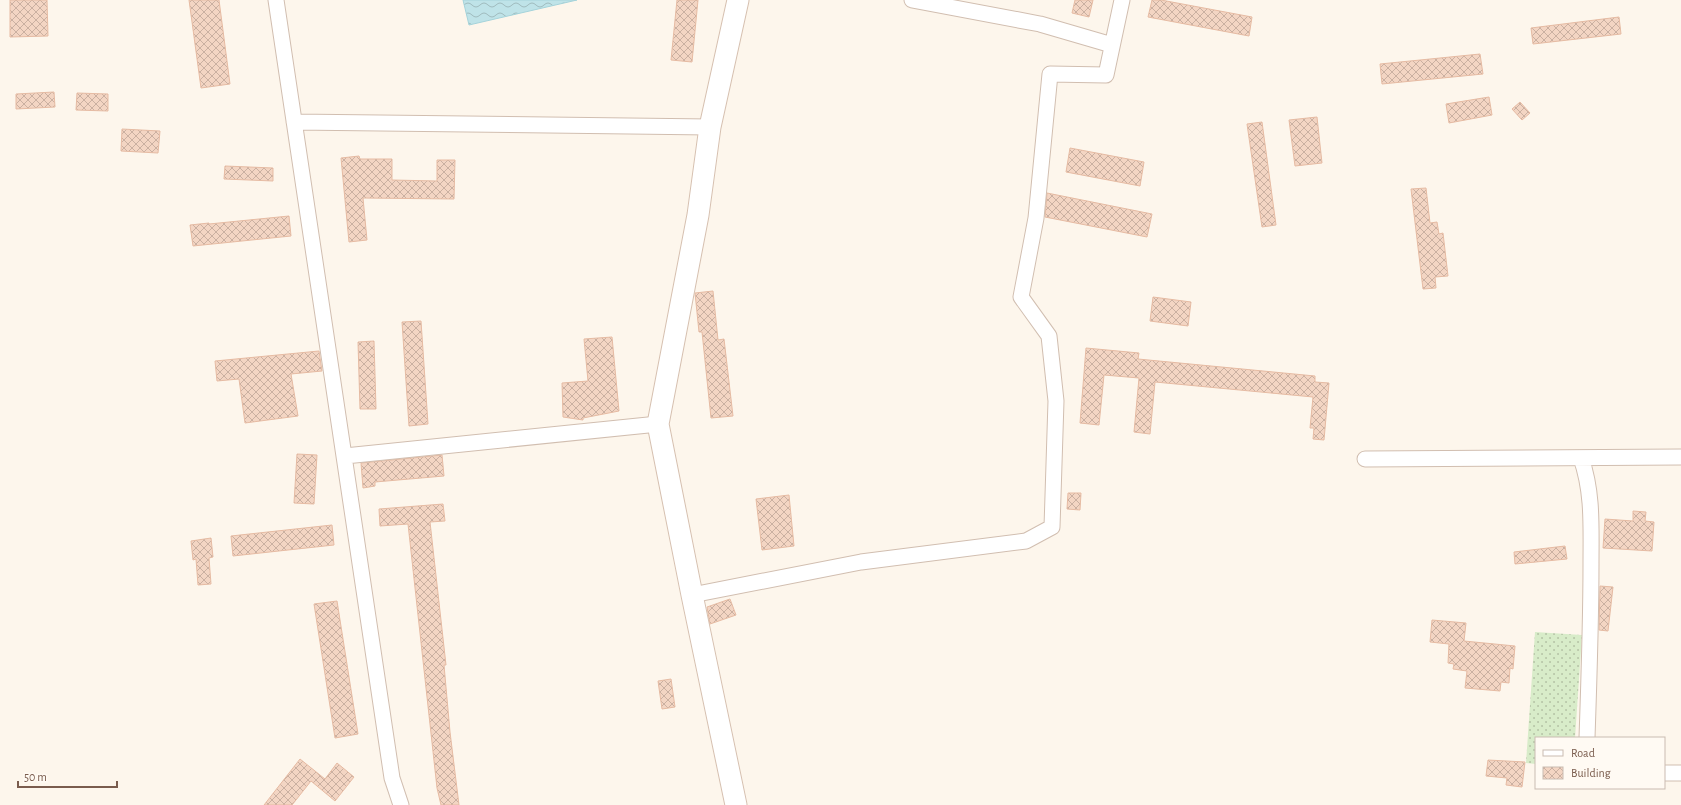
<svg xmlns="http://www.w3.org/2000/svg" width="1681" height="805" viewBox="0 0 1681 805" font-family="'Alegreya Sans',sans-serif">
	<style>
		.garden { fill: url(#garden-dots) }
		.water { fill: url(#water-waves); stroke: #a5d3da }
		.building { fill: url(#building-cross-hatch); stroke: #e6bba3 }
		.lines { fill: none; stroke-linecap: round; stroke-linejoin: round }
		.minor-casing { stroke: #d1beb0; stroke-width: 17 }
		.secondary-casing { stroke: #d6c0b0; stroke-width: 23 }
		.minor { stroke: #fff; stroke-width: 15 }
		.secondary { stroke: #fff; stroke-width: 21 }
	</style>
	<defs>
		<pattern id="garden-dots" width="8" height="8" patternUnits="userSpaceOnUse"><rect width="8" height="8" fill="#d8ecc9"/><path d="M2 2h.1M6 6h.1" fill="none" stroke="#b4c2a5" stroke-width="1.8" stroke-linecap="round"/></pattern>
		<pattern id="water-waves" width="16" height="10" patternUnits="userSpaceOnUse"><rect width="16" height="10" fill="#bfe3e8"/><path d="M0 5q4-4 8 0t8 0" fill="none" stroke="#a0bbbe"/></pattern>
		<pattern id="building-cross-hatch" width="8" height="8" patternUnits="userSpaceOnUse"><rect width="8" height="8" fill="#f3d5c3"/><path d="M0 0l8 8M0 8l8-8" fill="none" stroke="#cab0a1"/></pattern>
	</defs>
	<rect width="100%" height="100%" fill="#fdf6ec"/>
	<path class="garden" d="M1535,632L1582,635L1575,738H1536V764L1526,763Z"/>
	<path class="water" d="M463,0H577L469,25Z"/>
	<path class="building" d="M10,0H47L48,36L10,37Z
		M189,0H219L230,84L201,88Z
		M677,0H698L692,62L671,60Z
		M1075,0H1093L1089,17L1072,13Z
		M1152,0H1161L1252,17L1249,36L1148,17Z
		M1619,17L1621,34L1533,44L1531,28Z
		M1480,54L1483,74L1382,84L1380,64Z
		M54,92L55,107L16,109V94Z
		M77,93L108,94V111L76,110Z
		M1489,97L1492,115L1449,123L1446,104Z
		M1520,102L1530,113L1522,120L1512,109Z
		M1317,117L1322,163L1295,166L1289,120Z
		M1262,122L1276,225L1262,227L1247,124Z
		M122,129L160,131L158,153L121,151Z
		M1070,148L1144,162L1140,186L1066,172Z
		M359,156L360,159H392V180L437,181V160H455L454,199L363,198L367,240L349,242L341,158Z
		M225,166L273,168V181L224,179Z
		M1426,188L1430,223L1437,222L1439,234L1443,233L1448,276L1435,277L1436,288L1423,289L1411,189Z
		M1047,193L1152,214L1147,237L1045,217Z
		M289,216L291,236L193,246L190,225L209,223V224Z
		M713,291L718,340L724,339L733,416L711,418L702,332H699L695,293Z
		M1153,297L1191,302L1188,326L1150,321Z
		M421,321L428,424L409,426L402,322Z
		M612,337L619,411L583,418V420L563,417L562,383L588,381L584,339Z
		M374,341L376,409H360L358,342Z
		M1086,348L1139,353L1138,359L1315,376V382L1329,383L1324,440L1313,439L1314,428H1310L1313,397L1155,382L1150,434L1134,432L1139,378L1104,375L1099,425L1080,423Z
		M319,351L322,371L291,374L298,416L245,423L239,379L217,381L215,361Z
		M297,454L317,455L314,504L294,503Z
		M442,455L444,476L375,482V486L363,488L361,463Z
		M1068,493H1081L1080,510L1067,509Z
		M789,495L794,546L762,550L756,499Z
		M443,504L445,521L430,522L446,665H444L450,732L459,805H441L437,788L408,524L380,526L379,509Z
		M1633,511L1646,512L1645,521L1654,522L1652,551L1603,548L1605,519L1633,521Z
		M332,525L334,545L233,556L231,536Z
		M211,538L213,557L209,558L211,584L198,585L196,559L193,560L191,541Z
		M1565,546L1567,559L1515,564L1514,552Z
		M1600,586L1613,587L1608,631L1599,630Z
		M730,599L736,615L710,624L707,607Z
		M337,601L358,734L335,738L314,604Z
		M1432,620L1466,623L1464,641L1515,646L1513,669L1510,668L1509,683L1501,682L1500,691L1465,688L1467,671L1453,669L1454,664L1448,663L1449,644L1430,642Z
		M671,679L675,707L662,709L658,681Z
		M300,759L325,779L337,763L354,777L335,801L311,781L292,805H264Z
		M1488,760L1525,762L1522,787L1506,785L1507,778L1486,776Z"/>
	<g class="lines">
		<g class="minor-casing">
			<path id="minor" d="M276,0L392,778L401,805
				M912,0L1040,24L1112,45
				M294,122L710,127
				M345,456L658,424
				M1581,458C1593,492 1591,527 1591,563C1591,622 1589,680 1587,738
				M1365,459L1681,457
				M692,595L861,562L1026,541L1052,527L1056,401L1049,336L1021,297L1036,218L1050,74L1106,75L1122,0
				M1664,773H1681"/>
		</g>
		<g class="secondary-casing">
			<path id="secondary" d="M736,805L692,595L658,424L698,215L710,127L738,0"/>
		</g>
		<use href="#minor" class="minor"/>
		<use href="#secondary" class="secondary"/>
	</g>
	<rect x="1535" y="737" width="130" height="52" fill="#fffaf3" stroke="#cabbb1"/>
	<rect x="1543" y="750" width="20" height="6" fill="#ffffff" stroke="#cabbb1"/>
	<text x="1571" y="757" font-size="12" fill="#7a5c4d">Road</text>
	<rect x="1543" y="767" width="20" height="12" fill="url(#building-cross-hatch)" stroke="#cabbb1"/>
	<text x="1571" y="777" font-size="12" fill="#7a5c4d">Building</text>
	<path d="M18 781v6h99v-6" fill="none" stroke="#7a5c4d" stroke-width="2"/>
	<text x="24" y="781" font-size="12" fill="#7a5c4d" stroke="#fffaf3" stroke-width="3" paint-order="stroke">50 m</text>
</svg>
